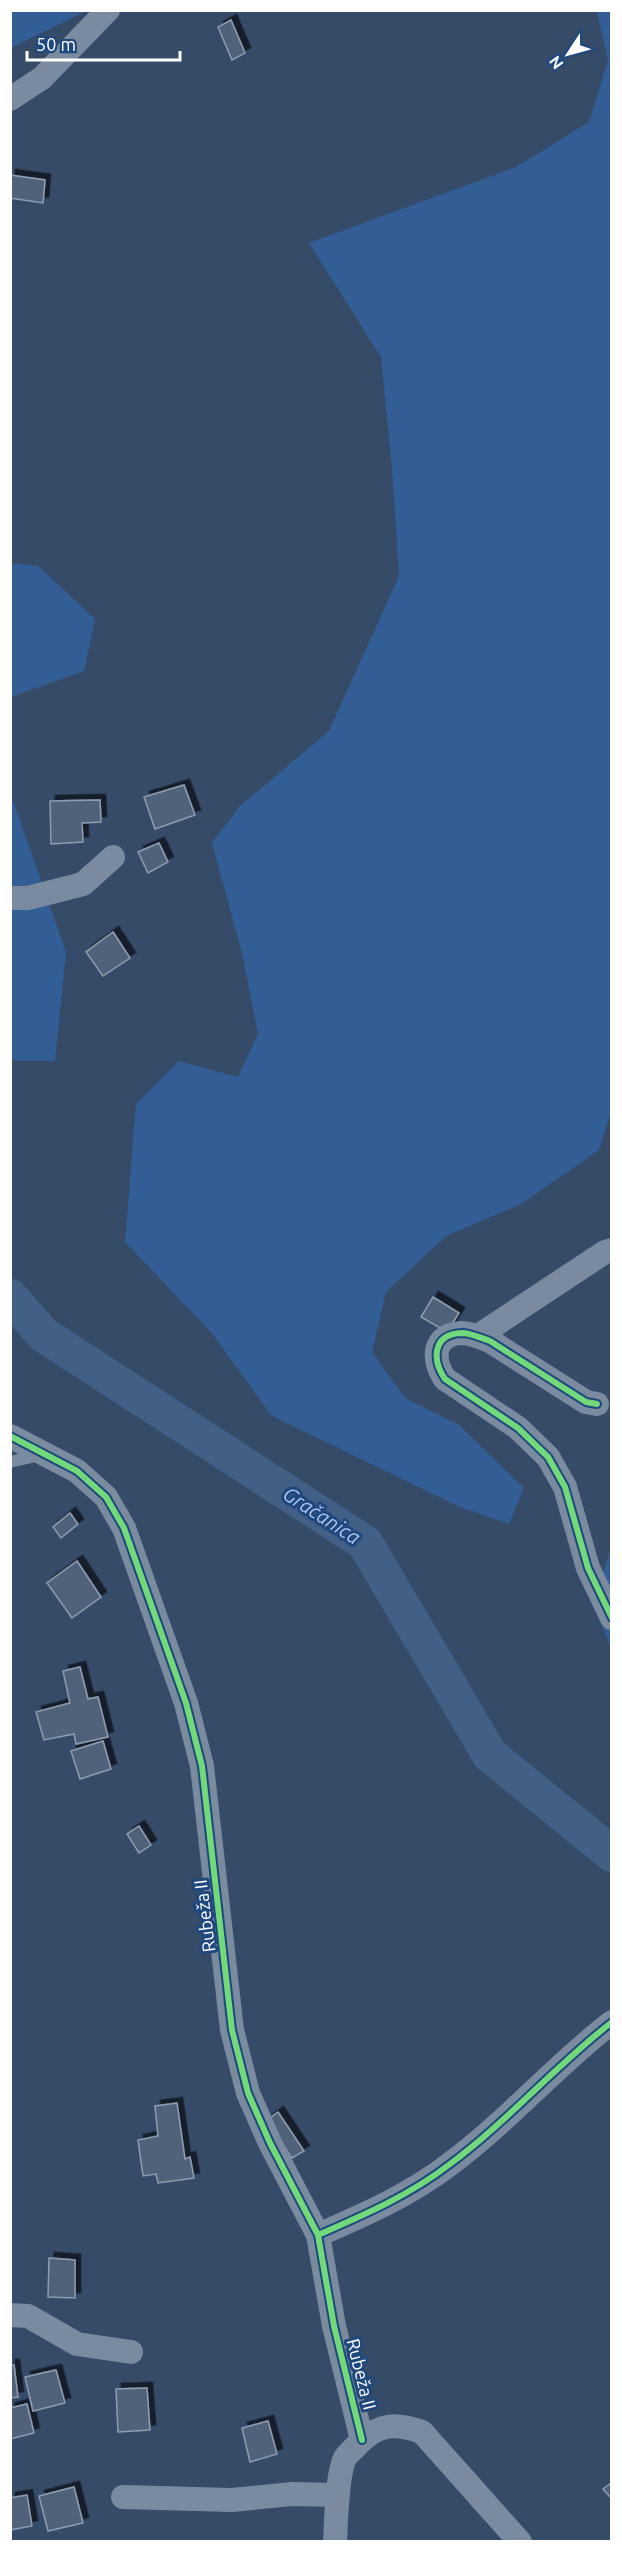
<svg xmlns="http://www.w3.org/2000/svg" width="622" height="2552" viewBox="0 0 622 2552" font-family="Ubuntu,sans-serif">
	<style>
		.green { fill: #325e95 }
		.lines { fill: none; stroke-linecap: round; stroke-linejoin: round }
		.river { stroke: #425f86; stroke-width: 36 }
		.building { fill: #50627a; stroke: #8e9cae; stroke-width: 1.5; filter: url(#shadow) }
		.service { stroke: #7a8b9f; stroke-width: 12 }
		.minor { stroke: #7a8b9f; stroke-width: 24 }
		.cycleway-casing { stroke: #1f487e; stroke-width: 10 }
		.cycleway { stroke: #71d979; stroke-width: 6 }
		.labels { text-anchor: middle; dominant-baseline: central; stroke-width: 6; stroke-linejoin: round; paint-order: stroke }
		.street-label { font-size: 18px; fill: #fff; stroke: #1f487e }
		.water-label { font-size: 20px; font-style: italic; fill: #aecbef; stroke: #1f487e }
	</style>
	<defs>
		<filter id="shadow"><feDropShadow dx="5.5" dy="-5.5" stdDeviation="0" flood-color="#0009"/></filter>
	</defs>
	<rect width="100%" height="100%" fill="#354b68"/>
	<path class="green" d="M11,10H86V11L11,48Z
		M597,11H612L611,1112L599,1150L521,1204L446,1236L386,1292L372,1352L405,1398L459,1425L524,1488L509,1524L460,1507L272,1416L211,1332L125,1242L136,1104L179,1061L238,1077L258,1034L242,953L212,843L240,806L329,731L399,576L392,469L381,357L309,243L516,167L589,122L608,60Z
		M11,563L38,566L95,619L84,671L11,697Z
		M10,792L66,952L55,1061H11Z
		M611,1548V1647L593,1606Z"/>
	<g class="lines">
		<path class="river" d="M10,1297L44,1335L365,1543L490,1755L612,1854"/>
	</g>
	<path class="building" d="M231,20L245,53L232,60L218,27Z
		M10,175L45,180L43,203L10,198Z
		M184,785L195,815L155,829L144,797Z
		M100,800L101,822L82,823L83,842L51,844L50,801Z
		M159,843L168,862L148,873L138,852Z
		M113,932L130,958L103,976L86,952Z
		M433,1297L459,1313L447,1332L421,1317Z
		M70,1513L78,1524L61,1538L53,1527Z
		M77,1561L101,1597L72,1618L47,1583Z
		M80,1667L88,1699L98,1697L108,1737L76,1744L74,1734L44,1740L36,1712L70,1703L63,1671Z
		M103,1741L111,1769L80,1779L71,1751Z
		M139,1826L151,1845L139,1853L127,1834Z
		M177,2103L185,2159L190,2157L194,2178L158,2183L156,2174L143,2176L138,2140L158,2136L155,2106Z
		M278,2112L304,2151L292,2158L266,2121Z
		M49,2258L75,2260V2298L48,2297Z
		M10,2365H14L18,2397L10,2398Z
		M56,2370L65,2403L33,2411L25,2377Z
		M147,2388L150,2430L118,2432L116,2389Z
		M27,2404L34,2433L10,2439V2408Z
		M268,2421L277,2454L250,2462L242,2428Z
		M612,2482V2499L603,2489Z
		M74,2487L83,2523L48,2531L39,2496Z
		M27,2495L32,2526L10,2530V2498Z"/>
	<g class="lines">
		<path class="service" d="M10,1462L40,1455"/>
		<path class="minor" d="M10,99L42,78L108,10
			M10,898H28L83,884L113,857
			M478,1336L605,1252L612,1250
			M597,1404L586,1402L490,1341C481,1338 471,1333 462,1333C432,1334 432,1360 445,1379L518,1428L548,1457L565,1487L588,1568L612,1618
			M10,1436L77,1471L106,1497L124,1528L186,1703L202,1766L232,2030L248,2093L270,2143L318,2235L334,2326L362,2440
			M318,2235C364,2215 410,2195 450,2164C508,2121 555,2066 612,2022
			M10,2315L28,2316L77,2344L131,2352
			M123,2497L232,2500L292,2494L338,2495
			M335,2542C336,2522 337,2474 345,2458C348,2453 355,2448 358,2444C379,2423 395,2423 422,2432L520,2542"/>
		<g class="cycleway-casing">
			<path id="cycleway" d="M597,1404L586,1402L490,1341C481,1338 471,1333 462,1333C432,1334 432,1360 445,1379L518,1428L548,1457L565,1487L588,1568L612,1618
				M10,1436L77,1471L106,1497L124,1528L186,1703L202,1766L232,2030L248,2093L270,2143L318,2235L334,2326L362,2440
				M318,2235C364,2215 410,2195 450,2164C508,2121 555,2066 612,2022"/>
		</g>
		<use href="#cycleway" class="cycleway"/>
	</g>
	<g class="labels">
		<g class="street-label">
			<text transform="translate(204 1916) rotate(-97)">Rubeža II</text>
			<text transform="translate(362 2374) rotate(76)">Rubeža II</text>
		</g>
		<g class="water-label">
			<text transform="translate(322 1515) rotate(33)">Gračanica</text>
		</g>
	</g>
	<rect width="622" height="2552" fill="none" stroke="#ffffff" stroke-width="24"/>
	<g transform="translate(568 54) rotate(234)" stroke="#1f487e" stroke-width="4.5" paint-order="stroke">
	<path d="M0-4.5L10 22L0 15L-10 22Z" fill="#ffffff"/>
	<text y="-9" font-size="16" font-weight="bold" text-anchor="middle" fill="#ffffff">N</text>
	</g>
	<path d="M27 51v9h153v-9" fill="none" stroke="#ffffff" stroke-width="3"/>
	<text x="36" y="51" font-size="18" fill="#ffffff" stroke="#1f487e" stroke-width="4.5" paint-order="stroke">50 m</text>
</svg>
